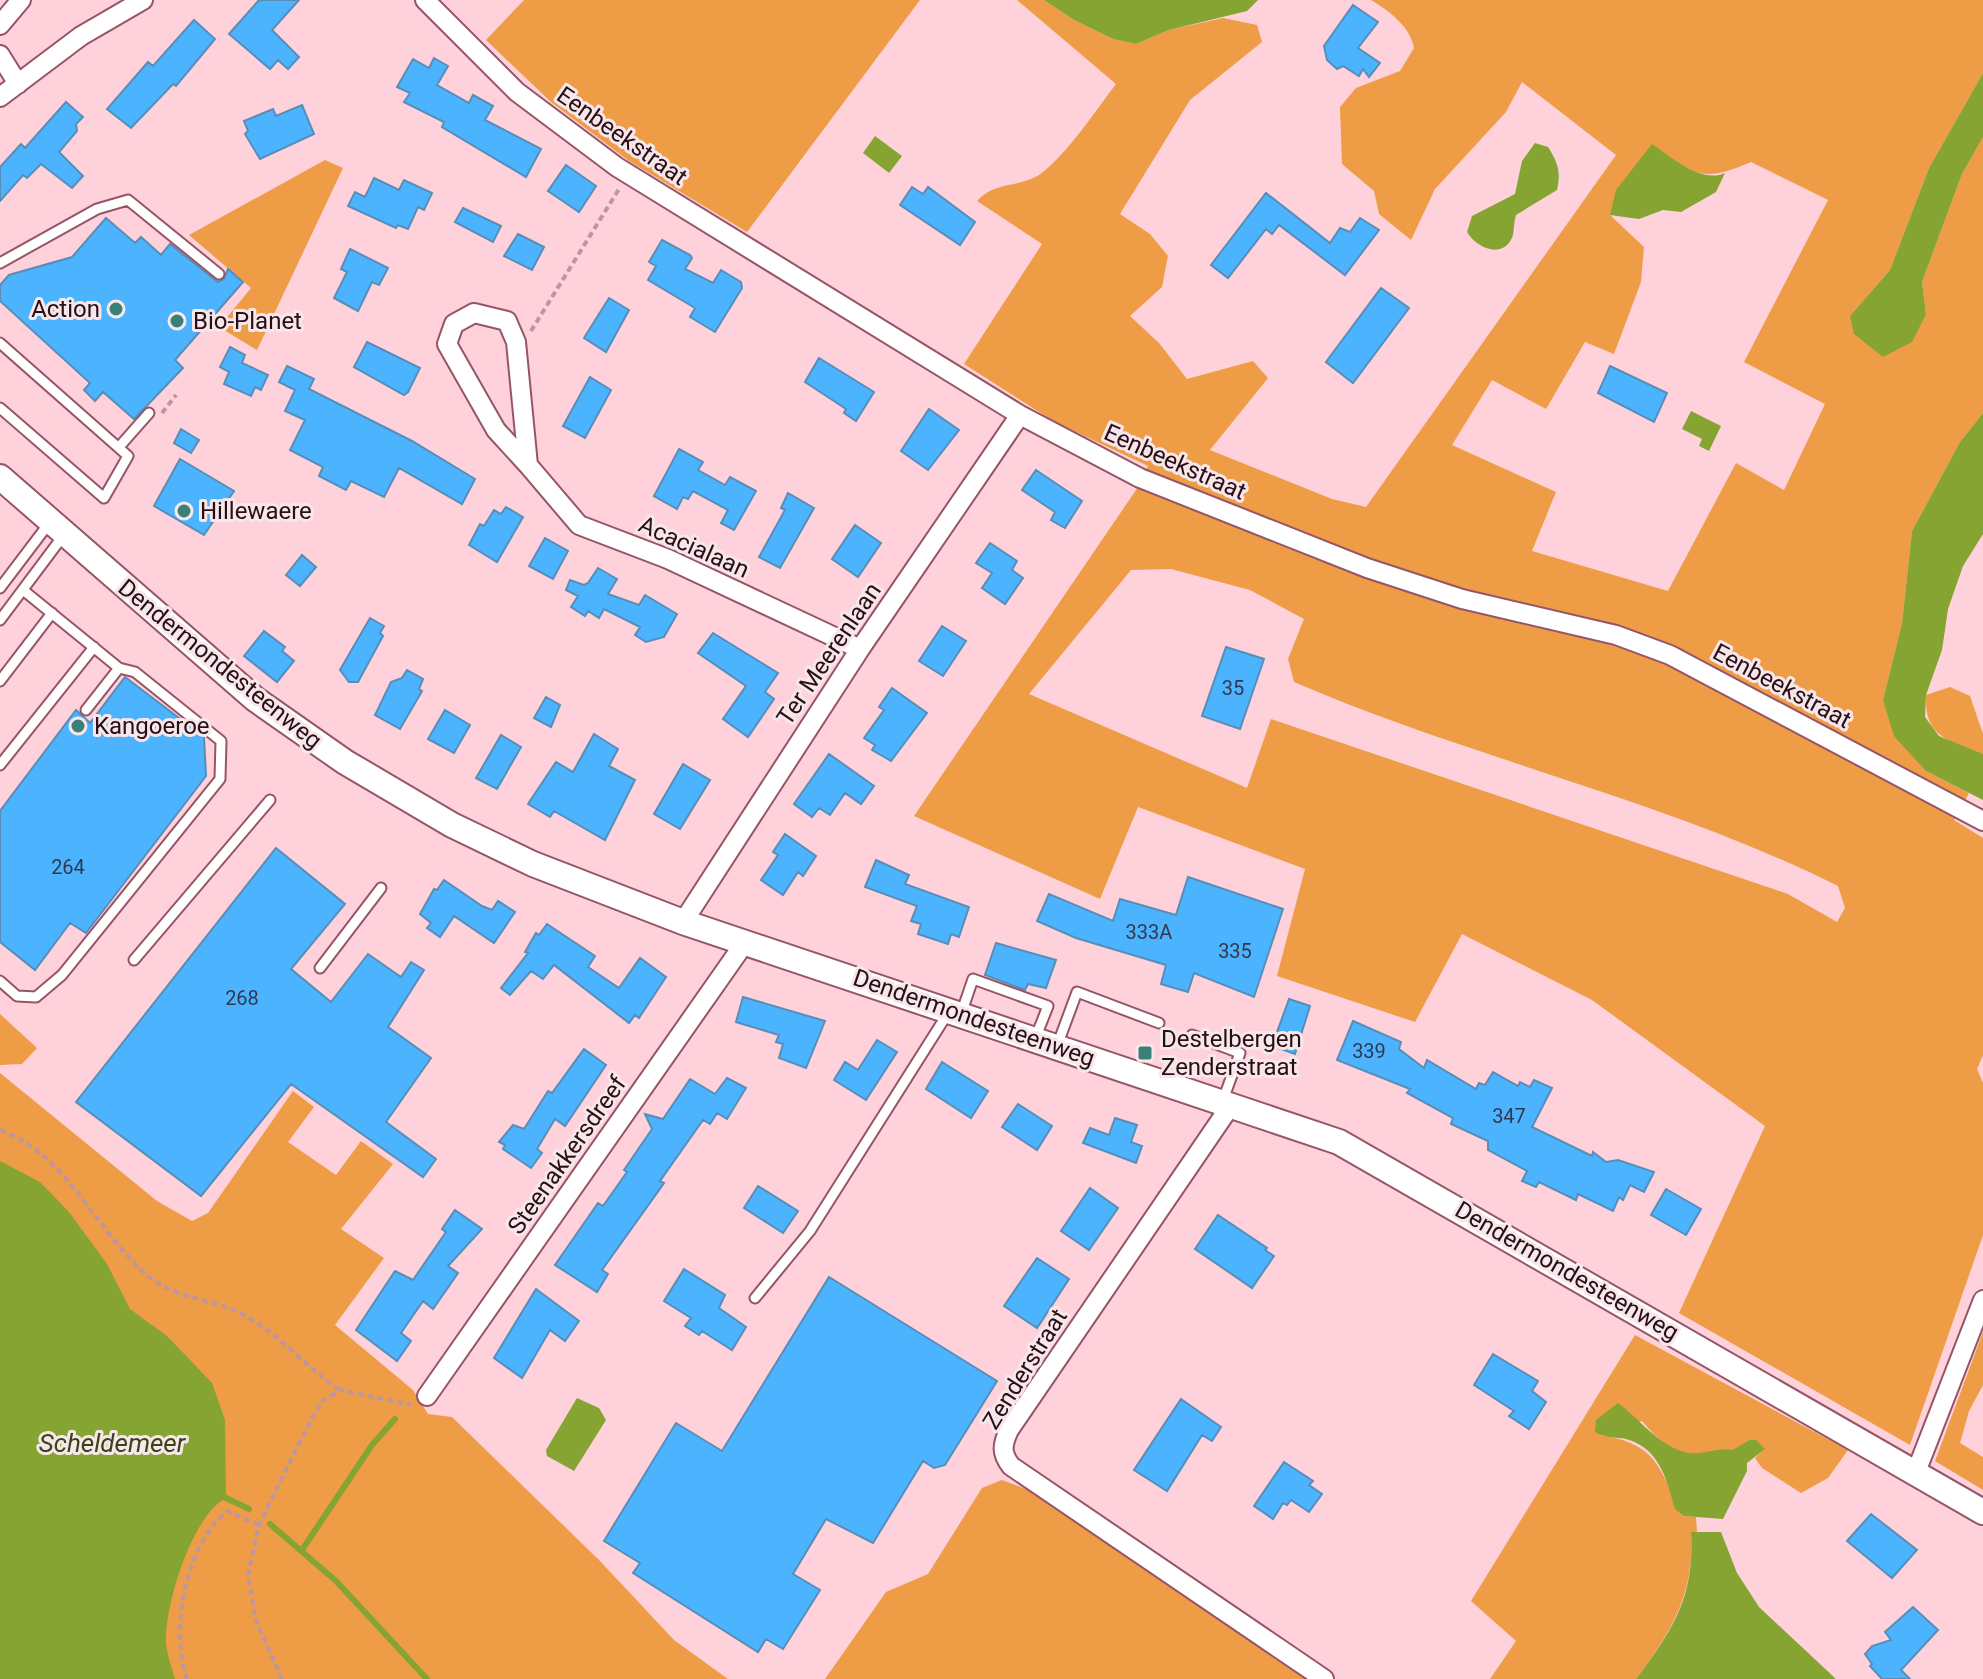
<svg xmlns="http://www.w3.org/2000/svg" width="1983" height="1679" viewBox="0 0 1983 1679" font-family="Roboto,sans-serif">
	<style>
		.green { fill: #ee9c46; fill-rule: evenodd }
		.water { fill: #85a431 }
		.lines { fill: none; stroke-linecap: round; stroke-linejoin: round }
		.stream { stroke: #85a431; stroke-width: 6 }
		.building { fill: #4cb4ff; stroke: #578eb9; stroke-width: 2 }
		.lane-casing { stroke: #965567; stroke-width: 13 }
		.street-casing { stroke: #965567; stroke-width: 22 }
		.secondary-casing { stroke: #965567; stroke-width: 28 }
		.path { stroke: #bd969f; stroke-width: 4; stroke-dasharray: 6 4; stroke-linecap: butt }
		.lane { stroke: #fff; stroke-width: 9 }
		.street { stroke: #fff; stroke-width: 18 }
		.secondary { stroke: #fff; stroke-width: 24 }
		.poi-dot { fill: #3b8077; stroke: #f7e7eb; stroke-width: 3 }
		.labels { text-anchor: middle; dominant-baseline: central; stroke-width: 6; stroke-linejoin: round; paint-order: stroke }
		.number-label { font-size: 20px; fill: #313850 }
		.street-label { font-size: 24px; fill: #280f16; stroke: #f7e7eb }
		.poi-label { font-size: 24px; fill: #280f16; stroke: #f7e7eb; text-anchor: start }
		.water-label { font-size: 26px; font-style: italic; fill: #374416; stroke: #f7e7eb }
	</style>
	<rect width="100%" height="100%" fill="#fed1db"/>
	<path class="green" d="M524,0H920L747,232L629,161L551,102L486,40Z
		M1017,0H1044L1074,20L1113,39L1136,44L1169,30L1223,18L1257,25L1262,42L1190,100L1120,214L1150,234L1168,256L1162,287L1130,316L1159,343L1187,379L1253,361L1268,378L1210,450L1332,499L1366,507L1616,155L1522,82L1506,112L1435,189L1411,240L1379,214L1374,191L1342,164L1340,107L1356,88L1400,71L1414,48C1410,26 1389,11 1371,0H1983V73L1929,168L1890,270L1850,316L1926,314L1922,282L1962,174L1983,137V413L1960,442L1912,531L1902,623L1883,700L1926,771L1969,793L1954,820L1983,838V1055L1977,1069L1983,1083V1235L1910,1445L1679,1313L1765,1126L1592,1000L1462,934L1415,1022L1277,976L1305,869L1138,807L1100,899L914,816L1136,490L1148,466L1055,422L964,364L1042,244L977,201C995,181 1018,188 1039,175C1065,157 1097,109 1116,84ZM1652,145C1695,174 1701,184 1751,162L1828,200L1744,362L1825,404L1784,490L1736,463L1668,591L1532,551L1556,492L1452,445L1492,380L1546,409L1585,342L1614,354L1641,282L1644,247L1610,215ZM1171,569L1250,590L1304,619L1288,659L1294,682C1472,759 1664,799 1838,886L1845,908L1837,922L1788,894L1271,719L1247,788L1029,694L1131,570Z
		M325,160L343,168L257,350L219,327L251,288L189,235Z
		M1950,687L1970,696L1983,734V754C1949,740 1924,738 1926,695Z
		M0,1014L37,1048L22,1064L0,1065Z
		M0,1073L157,1201L192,1221L208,1213L293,1091L314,1107L288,1142L336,1175L361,1141L393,1164L341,1229L384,1258L335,1325L413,1390L428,1414L452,1417L600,1561L674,1640L728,1679H0Z
		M1983,1332V1385L1969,1411L1960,1443L1983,1457V1490L1935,1461Z
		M1635,1335L1848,1450L1828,1478L1801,1493L1762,1468L1755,1458L1764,1449L1749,1440L1733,1451C1719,1447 1709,1454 1695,1454C1671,1454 1656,1437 1642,1421L1601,1435C1661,1445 1658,1470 1684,1516L1696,1517L1697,1532L1691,1533C1695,1593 1671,1633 1636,1679H1490L1516,1641L1471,1601Z
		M1002,1480L1029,1490L1307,1679H825L886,1592L928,1574L982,1488Z"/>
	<path class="water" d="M1044,0H1258L1247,11L1169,30L1136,44L1113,39L1074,20Z
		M1983,73V137L1962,174L1922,282L1926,314L1912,342L1883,357L1854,334L1850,316L1890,270L1929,168Z
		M875,136L902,156L889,173L863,153Z
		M1535,143L1548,147C1558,163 1561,171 1557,190L1516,215C1514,221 1514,229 1513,235C1505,260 1477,249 1467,232L1472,216L1515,194L1522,161Z
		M1652,144C1671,157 1702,184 1725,173L1716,192L1681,212L1663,210L1639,219L1610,215L1616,190Z
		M1691,411L1721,426L1709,451L1699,446L1702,439L1682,429Z
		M1983,413V534L1963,566L1948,609L1942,650L1926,695L1925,717L1939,736L1983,754V800L1926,771L1894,736L1883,700L1902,623L1912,531L1960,442Z
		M0,1161L40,1182L69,1212L107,1264L130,1309L167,1336L212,1383L225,1420L226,1498C192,1515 164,1607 166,1643C167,1655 172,1668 175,1679H0Z
		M577,1398L599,1408L606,1420L574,1471L547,1456L546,1450Z
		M1618,1403C1641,1420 1660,1448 1689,1453C1704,1455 1718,1447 1733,1450L1749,1440H1756L1765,1449L1747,1463V1471L1723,1519L1684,1516L1675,1509C1667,1481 1660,1448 1626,1439C1616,1437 1605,1438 1595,1432L1596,1420Z
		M1691,1532H1721L1737,1573L1759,1607L1836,1679H1636C1673,1630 1695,1596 1691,1532Z"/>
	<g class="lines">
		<path class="stream" d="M226,1498L249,1509
			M270,1524L336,1581L427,1679
			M302,1550L372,1445L395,1419"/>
	</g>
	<path class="building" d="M259,0H299L272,30L299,57L288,69L278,60L270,69L229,34Z
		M1353,5L1378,22L1358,48L1380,63L1369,77L1363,69L1359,76L1343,66L1337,69L1327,60L1324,46Z
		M194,20L215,39L176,86L173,84L131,128L107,109L148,62L153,66Z
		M434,58L448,66L437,85L469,103L473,95L493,106L485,120L541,149L526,177L442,127L444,122L404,102L410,93L397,87L413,59L429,68Z
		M66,102L83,117L76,124L77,131L59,152L83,176L72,188L41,164L27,178L23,175L0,201V167L21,144L25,148Z
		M302,105L314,134L260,159L245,134L248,131L244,121L273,109L276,116Z
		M566,165L596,186L579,212L548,191Z
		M374,178L399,190L404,180L432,193L424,210L418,207L408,229L398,225L396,228L348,206L355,192L365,197Z
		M912,187L923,194L928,187L975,222L960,245L900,205Z
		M1266,193L1330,243L1340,228L1350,232L1360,218L1379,230L1345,275L1279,225L1272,234L1266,229L1228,278L1211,265Z
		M463,208L501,226L493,242L455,222Z
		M106,218L135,243L141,237L161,255L170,244L218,282L224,279L228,269L243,282L175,360L183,368L134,419L103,392L95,401L84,390L90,383L0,301V285L9,275L72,257Z
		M518,234L544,247L532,270L504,256Z
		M662,240L690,255L692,258L685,269L713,283L721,270L741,282L742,288L715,332L690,317L695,308L648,280L656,266L649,262Z
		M350,249L388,268L379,285L372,282L358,311L334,298L347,272L341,269Z
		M1381,288L1409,308L1353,383L1326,362Z
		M609,298L629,310L606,352L584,338Z
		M367,342L420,368L408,392L404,395L354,367Z
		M230,347L245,355L242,363L268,375L261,390L255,387L251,396L224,384L229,372L220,367Z
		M819,358L874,392L856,421L844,413L846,409L805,382Z
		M287,366L314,379L309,389L412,441L475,479L462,504L399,468L384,497L351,481L346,490L319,476L323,467L290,450L305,420L285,411L295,390L279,382Z
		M1610,366L1667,393L1654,422L1598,393Z
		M590,377L611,390L585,438L563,426Z
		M929,409L959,430L928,470L901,451Z
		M181,429L199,440L191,453L174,443Z
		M679,449L703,462L698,470L725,485L730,477L756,491L734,530L721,523L728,510L693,491L688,499L683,497L677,509L654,496Z
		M180,459L234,491L204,535L154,506Z
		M1036,470L1082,501L1065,528L1051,520L1055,512L1022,490Z
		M788,493L814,508L780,568L759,557L785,510L781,508Z
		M506,507L523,517L497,562L469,545L480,524L484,526L494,510L501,514Z
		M855,525L881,543L858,577L832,559Z
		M545,538L568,551L553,579L529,566Z
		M990,543L1017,561L1012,570L1023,578L1005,604L982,588L992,573L976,563Z
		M302,555L316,567L300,586L286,575Z
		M598,568L617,579L608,594L639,605L645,595L677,614L664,637L646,642L635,635L640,627L604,609L599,618L588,611L585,616L571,607L578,596L566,590L570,580L584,585L588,583Z
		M370,618L384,626L380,633L383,636L358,682H349L340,670Z
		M942,626L966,641L943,676L919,661Z
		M264,631L285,647L282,651L294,661L277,682L244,656Z
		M713,633L778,673L765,692L774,699L748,737L723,719L746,686L698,653Z
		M1226,647L1264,659L1240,729L1202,716Z
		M407,670L423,679L419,689L422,691L400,729L375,715L391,682L402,678Z
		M125,677L204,737L206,776L86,933L70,923L35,970L0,942V811L76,710L90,723Z
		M892,688L927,713L891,761L872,750L875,745L864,738L884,710L879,707Z
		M546,697L560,705L551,727L534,718Z
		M445,710L470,725L454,753L428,739Z
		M594,734L618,749L609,766L635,780L605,840L554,811L550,817L528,804L556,762L573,772Z
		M501,735L521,747L497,789L476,778Z
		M829,754L874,786L861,804L845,793L830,815L819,808L812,817L794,804Z
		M683,764L710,780L680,829L654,814Z
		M785,834L816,856L803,876L798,872L783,895L761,880L778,855L773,852Z
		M276,848L345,904L291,969L331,1002L368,954L401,977L411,962L424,970L388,1027L431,1058L386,1122L436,1159L423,1177L291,1084L201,1196L76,1102Z
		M876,860L909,875L905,884L969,907L959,937L951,934L948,944L918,934L921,924L911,921L917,906L865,887Z
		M1188,877L1283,909L1254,997L1194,973L1188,992L1161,984L1166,965L1076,938L1037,921L1049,894L1113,921L1120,899L1176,915Z
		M444,880L482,906L492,910L498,901L515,912L494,943L454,916L440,937L427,928L431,923L420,914L434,889L437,890Z
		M547,924L595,956L588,967L619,988L640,958L666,977L639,1018L635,1015L629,1023L554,965L543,979L531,971L510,995L501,988L528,953L525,952L536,933L539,935Z
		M996,943L1056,960L1046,988L1028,984L1025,990L985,975Z
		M743,997L825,1021L806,1068L779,1058L783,1044L776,1042L779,1035L736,1022Z
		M1289,999L1310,1006L1295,1054L1272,1046Z
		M1353,1021L1401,1042L1399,1049L1424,1068L1427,1060L1476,1089L1479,1083L1485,1085L1493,1072L1518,1086L1520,1082L1530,1087L1534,1080L1552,1088L1532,1127L1592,1156L1593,1152L1606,1162L1618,1160L1654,1172L1644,1192L1630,1185L1623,1200L1619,1197L1613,1211L1578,1194L1576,1200L1539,1182L1536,1187L1522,1181L1527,1171L1488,1150V1141L1451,1124L1453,1118L1407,1093L1410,1089L1337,1060Z
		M877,1040L897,1052L866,1100L834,1080L845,1062L858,1070Z
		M584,1049L606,1065L565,1126L555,1119L537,1149L542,1153L531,1168L503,1149L505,1145L499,1142L513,1125L524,1129L548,1091L552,1093Z
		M942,1062L988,1091L971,1118L926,1089Z
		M727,1078L746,1088L727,1119L717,1113L710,1124L703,1120L660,1181L664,1183L602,1270L608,1274L597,1292L555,1265L598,1203L603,1206L627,1172L624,1170L652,1129L645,1114L663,1119L690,1079L715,1094Z
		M1018,1104L1052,1126L1037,1150L1002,1127Z
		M1115,1118L1137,1125L1131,1142L1142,1146L1136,1163L1083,1143L1090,1128L1109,1135Z
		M758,1186L798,1211L783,1233L744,1208Z
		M1090,1188L1118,1208L1089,1250L1061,1231Z
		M1666,1189L1701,1209L1686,1235L1651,1215Z
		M455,1210L482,1229L448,1266L458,1273L433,1309L423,1301L401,1333L411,1341L397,1361L356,1330L395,1271L413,1280L446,1232L442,1229Z
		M1218,1215L1267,1248L1265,1250L1274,1256L1252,1288L1195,1249Z
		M1037,1258L1069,1279L1037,1328L1004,1306Z
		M684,1269L725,1295L719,1308L746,1327L732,1350L702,1331L699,1335L685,1326L691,1318L664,1301Z
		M829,1277L997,1381L945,1465L934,1468L923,1461L873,1543L826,1519L793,1574L820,1590L783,1649L766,1639L758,1652L633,1573L640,1563L604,1541L676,1423L722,1451Z
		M536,1289L579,1321L565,1341L550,1330L522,1378L494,1358Z
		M1493,1354L1538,1381L1532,1391L1546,1402L1529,1429L1509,1416L1514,1411L1474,1385Z
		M1181,1399L1221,1427L1212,1441L1202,1435L1167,1491L1134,1470Z
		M1284,1462L1313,1481L1309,1485L1322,1494L1309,1512L1291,1500L1287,1505L1283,1503L1273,1519L1254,1506Z
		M1871,1514L1917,1550L1892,1578L1847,1541Z
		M1913,1607L1938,1630L1901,1670L1910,1679H1882L1870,1666L1872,1664L1865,1654L1872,1646L1891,1640L1885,1632Z"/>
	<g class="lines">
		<g class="lane-casing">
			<path id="lane" d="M0,263L97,209L128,200L219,274
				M0,343L128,456L104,498L0,408
				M119,447L149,413
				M0,588L50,522
				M23,590L119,668L86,710
				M0,620L63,536
				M0,681L52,613
				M0,765L94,647
				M134,960L270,800
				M320,968L381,888
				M0,981L17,996L36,997L62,975L220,779L221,741L135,672L119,668
				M961,1014L973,979L1048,1006L1035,1039
				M1192,1035L1240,1053L1223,1100
				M1057,1046L1077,992L1159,1023
				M755,1298L810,1231L948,1013"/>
		</g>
		<g class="street-casing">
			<path id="street" d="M425,0L517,92L617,167L1020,415L1140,478L1367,568L1462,599L1616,635L1670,655L1983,821
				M0,25L21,0
				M0,55L18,84
				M0,97L81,36L143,0
				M528,465L496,430L447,344L454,324L474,313L507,321L516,342L528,465L579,525L668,559L860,649
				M683,922L860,649L1020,415
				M1231,1105L1009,1430C1002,1445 1001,1453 1011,1466L1324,1679
				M427,1396L746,941
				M1916,1472L1983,1300"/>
		</g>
		<g class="secondary-casing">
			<path id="secondary" d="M0,477L255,699L345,762L452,825L533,864L683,922L1339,1142L1983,1512"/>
		</g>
		<path class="path" d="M531,331L619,189
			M162,413L176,395
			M0,1130C68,1155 95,1230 147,1275C173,1298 208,1298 238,1312C276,1330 305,1367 340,1390
			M187,1679C170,1630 185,1545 227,1511L259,1525
			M282,1679L256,1621L248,1575L259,1525L297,1447L321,1402L340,1390L411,1405"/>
		<use href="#lane" class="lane"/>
		<use href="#street" class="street"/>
		<use href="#secondary" class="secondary"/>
	</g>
	<g class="poi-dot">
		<circle cx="116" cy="309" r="8"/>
		<circle cx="177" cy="321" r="8"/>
		<circle cx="184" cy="511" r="8"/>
		<circle cx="78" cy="726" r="8"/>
		<rect x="1137" y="1045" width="16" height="16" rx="4"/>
	</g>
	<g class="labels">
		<g class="number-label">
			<text x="1233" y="688">35</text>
			<text x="68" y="867">264</text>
			<text x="1149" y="932">333A</text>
			<text x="1235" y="951">335</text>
			<text x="242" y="998">268</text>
			<text x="1369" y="1051">339</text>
			<text x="1509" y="1116">347</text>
		</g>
		<g class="street-label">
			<text transform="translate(622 136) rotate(35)">Eenbeekstraat</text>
			<text transform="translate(1175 462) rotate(24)">Eenbeekstraat</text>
			<text transform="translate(694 547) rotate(24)">Acacialaan</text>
			<text transform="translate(829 654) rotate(-56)">Ter Meerenlaan</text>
			<text transform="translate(220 664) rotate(39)">Dendermondesteenweg</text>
			<text transform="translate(1782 686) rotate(28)">Eenbeekstraat</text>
			<text transform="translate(974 1018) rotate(19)">Dendermondesteenweg</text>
			<text transform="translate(567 1155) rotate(-55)">Steenakkersdreef</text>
			<text transform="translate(1567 1271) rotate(30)">Dendermondesteenweg</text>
			<text transform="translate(1025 1369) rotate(-58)">Zenderstraat</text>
		</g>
		<g class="poi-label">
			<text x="100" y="309" text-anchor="end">Action</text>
			<text x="193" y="321">Bio-Planet</text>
			<text x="200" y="511">Hillewaere</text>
			<text x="94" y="726">Kangoeroe</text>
			<text x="1161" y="1039">Destelbergen<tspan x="1161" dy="28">Zenderstraat</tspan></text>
		</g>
		<g class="water-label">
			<text x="112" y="1443">Scheldemeer</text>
		</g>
	</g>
</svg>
